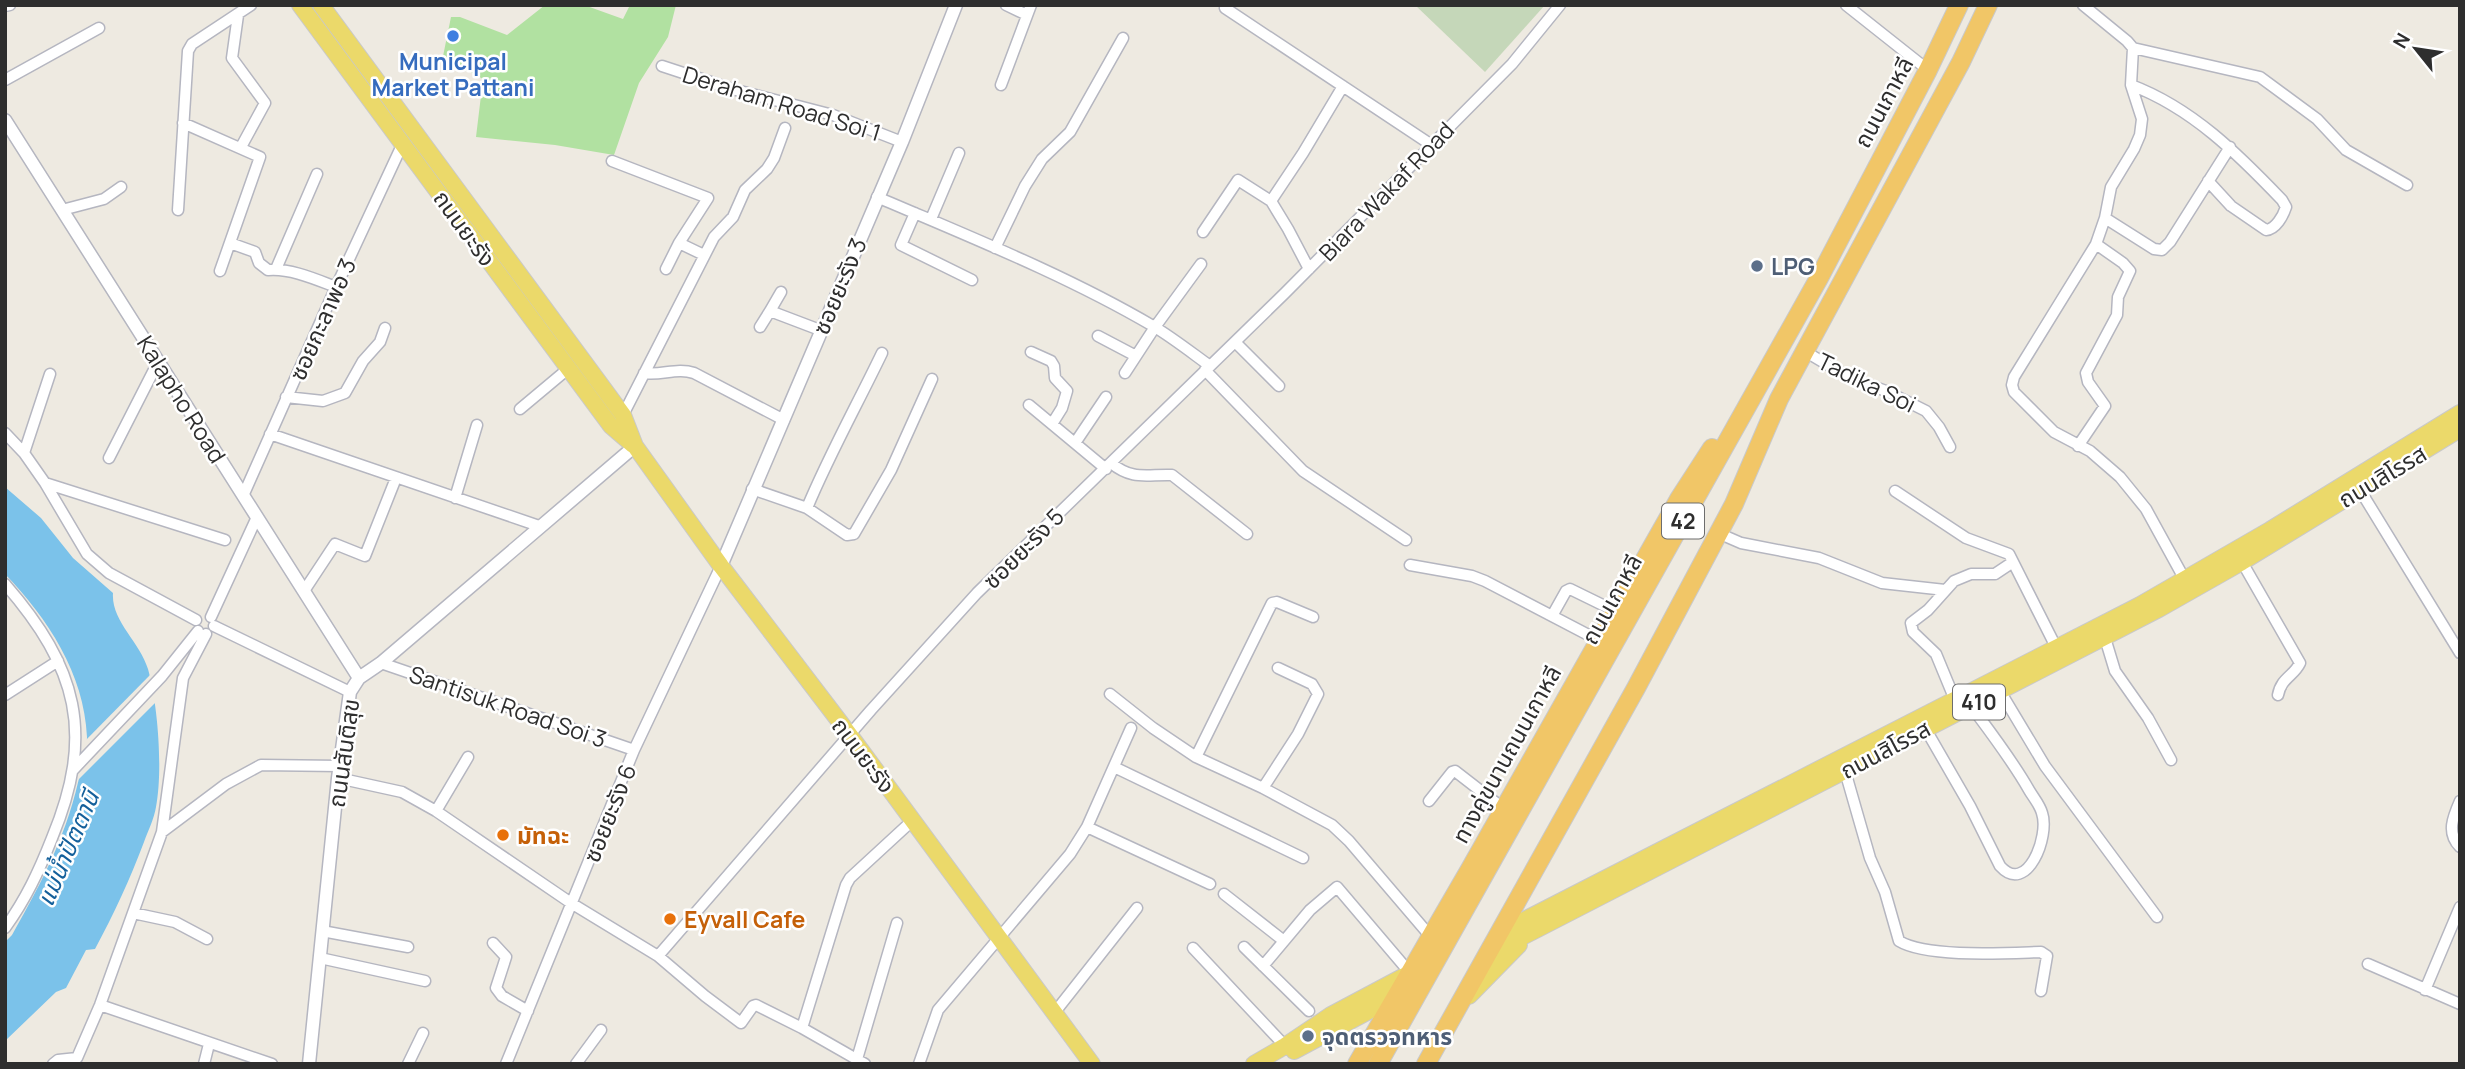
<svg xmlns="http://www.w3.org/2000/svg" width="2465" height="1069" viewBox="0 0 2465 1069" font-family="Manrope,'Noto Sans Thai',sans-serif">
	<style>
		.green { fill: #b1e1a1 }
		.cemetery { fill: #c5d7b9 }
		.water { fill: #7bc2ea }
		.pier { fill: #eeeae1 }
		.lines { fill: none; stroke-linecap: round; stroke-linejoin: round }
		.minor-casing { stroke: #b5b6c0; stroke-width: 13 }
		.tertiary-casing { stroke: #b5b6c0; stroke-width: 15 }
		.primary-casing { stroke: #c9c9c9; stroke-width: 18 }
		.trunk-casing { stroke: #c9c9c9; stroke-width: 20 }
		.minor { stroke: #fff; stroke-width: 10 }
		.tertiary { stroke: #fff; stroke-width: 12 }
		.primary { stroke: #ebd96a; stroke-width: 16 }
		.trunk { stroke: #f1c667; stroke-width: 18 }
		.shop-dot { fill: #3f7fe0; stroke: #fff; stroke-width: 2.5 }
		.service-dot { fill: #5c6f8a; stroke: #fff; stroke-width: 2.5 }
		.food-dot { fill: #e8710a; stroke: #fff; stroke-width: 2.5 }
		.labels { text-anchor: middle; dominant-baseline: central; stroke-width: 5; stroke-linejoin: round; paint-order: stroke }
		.shield { fill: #fff; stroke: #6d6d6d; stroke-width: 2 }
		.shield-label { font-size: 21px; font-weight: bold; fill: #2e2e2e }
		.shop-label { font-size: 23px; font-weight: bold; fill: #366cbe; stroke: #fff }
		.street-label { font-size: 23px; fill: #2e2e2e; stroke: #fff }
		.service-label { font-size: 23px; font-weight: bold; fill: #4e5e75; stroke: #fff; text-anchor: start }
		.food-label { font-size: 23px; font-weight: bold; fill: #c56008; stroke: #fff; text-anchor: start }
		.water-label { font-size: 24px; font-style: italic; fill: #14609b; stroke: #fff }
	</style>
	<rect width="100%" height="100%" fill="#eeeae1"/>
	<path class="green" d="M545,5H584L623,19L630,5H676L668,37L639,83L614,155L555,145L476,137L483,79L469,71L441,66L451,17H460L507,35Z"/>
	<path class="cemetery" d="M1415,5H1545L1485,72Z"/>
	<path class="water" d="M5,487L41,518L73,558L113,593C111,621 140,642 148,669C158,705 163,770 156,807C154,819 148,831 144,842C130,879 114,914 95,949L86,950L66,988L56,992L5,1041V942L12,935C44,878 68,833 81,769C83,759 87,747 87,737C84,673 48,619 5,574Z"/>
	<path class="pier" d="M152,673L158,700L77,781L82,744Z"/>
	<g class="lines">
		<g class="minor-casing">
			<path id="minor" d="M1006,5L1027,15
				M1846,5L1928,70
				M2083,5L2127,41L2133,48L2131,85L2142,119L2140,135L2134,149L2111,187L2105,218L2096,244L2014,377L2012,385L2014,392L2054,432L2090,451L2120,477L2146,509L2185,580
				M5,6L10,5
				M1225,8L1430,144
				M238,15L232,58L265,103L241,147
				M2133,48L2260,77L2317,119L2346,150L2407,185
				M662,66L732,89L833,115L902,142
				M5,80L99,28
				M1001,85L1031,5
				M2131,85C2192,108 2238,154 2282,200L2286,207C2283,216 2276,229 2266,230L2231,206L2208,181
				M183,123L260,157L220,271
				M612,161L708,198L679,243L666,269
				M877,197C970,237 1066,275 1153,326C1173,338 1192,353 1210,366
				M1271,201L1303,153L1343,86
				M62,210L104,199L121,187
				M178,210L188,51L192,44L251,5
				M915,213L901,245L972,280
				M2105,218L2154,249L2162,250L2170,242L2230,147
				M931,219L959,153
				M1203,232L1238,180L1271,201L1288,229L1309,269
				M230,243L255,252L259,263L268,270C290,268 315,279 336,287
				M679,243L704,255
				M995,248L1025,186L1042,159L1070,132L1123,38
				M276,269L317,174
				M781,292L770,311L820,330
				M760,327L770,311
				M1098,336L1136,356
				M1235,342L1279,386
				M1031,352L1051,361L1054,366L1055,378L1067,391L1062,408L1052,424
				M1806,352L1850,378L1886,391L1926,411L1939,427L1950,447
				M1205,370L1303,471L1406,540
				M644,373C661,376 677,367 694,373L784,420
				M1125,373L1155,327L1201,264
				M286,397L323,401L345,393L363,361L380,342L385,328
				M1029,405L1106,469
				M520,409L569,368
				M623,415L714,237L733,217L745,190L767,169L774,158L785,128
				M5,433L24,453L45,483L87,554L109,573L196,620
				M270,434L539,526
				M1075,443L1106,397
				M2078,446L2105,406L2088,382L2086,373L2117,315L2118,297L2130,271L2123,263L2096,244
				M24,453L50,374
				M109,458L158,362
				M1111,463C1133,481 1147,474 1172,475L1247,534
				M45,483L225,540
				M752,489L807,508L847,535L854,534L891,470L932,379
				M2360,490L2460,653
				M1895,491L1966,538L2009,554L2057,649
				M243,496L336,287L403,143
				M455,498L477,425
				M807,508C829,455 857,405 882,353
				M1718,533L1741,543L1819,558L1882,583L1945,590
				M2242,562L2300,663C2294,676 2281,678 2278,695
				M1410,565L1472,576L1485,581L1598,640
				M5,584C78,668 95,734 52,838C39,871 26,899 5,928
				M304,591L335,544L365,556L396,478
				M1552,616L1566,591L1570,589L1615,611
				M211,617L257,517
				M214,626L350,692
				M2105,638L2115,671L2148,718L2171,760
				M381,663L634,750
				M2000,691L2045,766L2157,917
				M1110,694L1153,728L1196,757L1263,788L1332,825L1349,841L1431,937
				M5,695L58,661
				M1955,700L1936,654L1913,632L1911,623L1928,610L1954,581L1971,574H1995L2013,562
				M1925,728L1970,806L2000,866C2027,896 2050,836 2042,813C2040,805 2033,797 2029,790C2012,760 1991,733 1971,706
				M1196,757L1272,603L1277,602L1313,617
				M1114,767L1303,858
				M73,770L162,676L198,631
				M1845,771L1870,858L1885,892L1899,941C1927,958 2007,953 2041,952L2047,956L2041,991
				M338,778L402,792L436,811L571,903L658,956L705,996L741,1023L753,1006L756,1005L802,1028L865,1064
				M1263,788L1298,734L1318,694L1312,684L1278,668
				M1429,801L1452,772L1455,771L1504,809
				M2460,801C2453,817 2446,833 2460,847
				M436,811L468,757
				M1087,827L1210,884
				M162,832L226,784L261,765L340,766
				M1224,894L1284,941
				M133,913L175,922L207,939
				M322,931L408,947
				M493,943L506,957L496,988L502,996L528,1011
				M1244,947L1309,1011
				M1193,948L1285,1046
				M658,956L871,710L977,593L1285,293L1512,64L1560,5
				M320,958L425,981
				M2368,964L2460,1004
				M1263,966L1310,910L1337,887L1405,967
				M2425,990L2460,907
				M100,1005L272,1064
				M1055,1012L1137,908
				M802,1028L846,885L850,878L913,820
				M857,1059L897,923
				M53,1064L58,1060L77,1058L100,1005L162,832L183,678L206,634
				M204,1064L209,1044
				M408,1064L423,1033
				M506,1064L634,750L721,566
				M576,1064L601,1030
				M919,1064L938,1010L1070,854L1087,827L1131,728"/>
		</g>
		<g class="tertiary-casing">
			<path id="tertiary" d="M5,120L359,678
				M721,566L902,142L956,5
				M309,1064L338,778L350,692L359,678L381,663L635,446"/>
		</g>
		<g class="primary-casing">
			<path id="primary" d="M300,5L611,426L633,445
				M321,5L623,415L635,446L721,566L849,734L1092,1064
				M1499,933L2140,605L2270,530L2460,413
				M1487,955L2159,609L2242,562L2460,429
				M1469,996L1519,945
				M1294,1051L1397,996
				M1254,1064L1285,1046L1331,1015L1410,973"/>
		</g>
		<g class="trunk-casing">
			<path id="trunk" d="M1357,1064L1470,869L1679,499L1712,448
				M1378,1064L1819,278L1928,70L1959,5
				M1426,1064L1636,688L1734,504L1779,399L1961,62L1988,5"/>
		</g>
		<use href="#minor" class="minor"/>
		<use href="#tertiary" class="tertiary"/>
		<use href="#primary" class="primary"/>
		<use href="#trunk" class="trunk"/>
	</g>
	<circle class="shop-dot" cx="453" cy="36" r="7"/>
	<g class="service-dot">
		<circle cx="1757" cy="266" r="7"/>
		<circle cx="1308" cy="1036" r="7"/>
	</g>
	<g class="food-dot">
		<circle cx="503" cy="835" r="7"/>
		<circle cx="670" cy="919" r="7"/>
	</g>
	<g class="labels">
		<g class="shield">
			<rect x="1662" y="503.5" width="42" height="35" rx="5"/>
			<rect x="1953" y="684.5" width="52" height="35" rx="5"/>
		</g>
		<g class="shield-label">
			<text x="1683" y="521">42</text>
			<text x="1979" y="702">410</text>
		</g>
		<g class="shop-label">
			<text x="453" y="61">Municipal<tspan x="453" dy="26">Market Pattani</tspan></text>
		</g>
		<g class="street-label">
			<text transform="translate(1883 102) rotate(-62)">ถนนเกาหลี</text>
			<text transform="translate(782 103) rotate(17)">Deraham Road Soi 1</text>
			<text transform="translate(1386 191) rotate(-46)">Biara Wakaf Road</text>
			<text transform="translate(465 228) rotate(54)">ถนนยะรัง</text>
			<text transform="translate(839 286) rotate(-67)">ซอยยะรัง 3</text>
			<text transform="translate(322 319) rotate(-66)">ซอยกะลาพอ 3</text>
			<text transform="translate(1867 382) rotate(26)">Tadika Soi</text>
			<text transform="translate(182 399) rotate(58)">Kalapho Road</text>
			<text transform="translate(2382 476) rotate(-31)">ถนนสิโรรส</text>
			<text transform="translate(1023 548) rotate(-45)">ซอยยะรัง 5</text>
			<text transform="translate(1611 599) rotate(-61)">ถนนเกาหลี</text>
			<text transform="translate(508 706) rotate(19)">Santisuk Road Soi 3</text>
			<text transform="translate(1885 749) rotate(-28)">ถนนสิโรรส</text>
			<text transform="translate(343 753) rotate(-82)">ถนนสันติสุข</text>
			<text transform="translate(1506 754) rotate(-61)">ทางคู่ขนานถนนเกาหลี</text>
			<text transform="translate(864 755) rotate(53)">ถนนยะรัง</text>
			<text transform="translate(609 813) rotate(-68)">ซอยยะรัง 6</text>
		</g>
		<g class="service-label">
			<text x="1771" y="266">LPG</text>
			<text x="1322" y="1036">จุดตรวจทหาร</text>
		</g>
		<g class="food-label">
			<text x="517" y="835">มัทฉะ</text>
			<text x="684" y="919">Eyvall Cafe</text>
		</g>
		<g class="water-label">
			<text transform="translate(67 848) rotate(-67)">แม่น้ำปัตตานี</text>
		</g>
	</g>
	<rect width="2465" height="1069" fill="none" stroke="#2e2e2e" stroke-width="14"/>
	<g transform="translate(2416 49) rotate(300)" stroke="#ffffff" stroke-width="5" paint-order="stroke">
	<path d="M0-5L12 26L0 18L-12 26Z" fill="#2e2e2e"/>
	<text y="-10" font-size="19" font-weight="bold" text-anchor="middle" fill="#2e2e2e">N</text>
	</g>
</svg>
